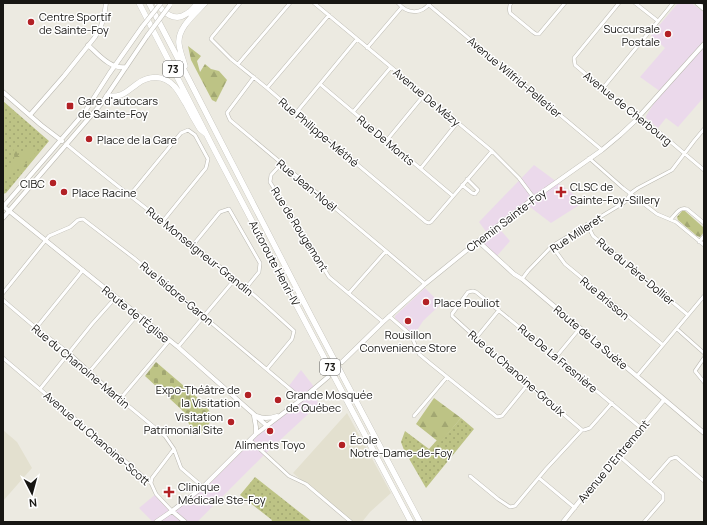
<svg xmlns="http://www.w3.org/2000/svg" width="707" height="525" viewBox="0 0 707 525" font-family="Manrope,sans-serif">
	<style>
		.commercial { fill: #ebd9eb }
		.built { fill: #e3e0cf }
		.grass { fill: url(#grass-dots) }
		.forest { fill: url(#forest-firs) }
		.cemetery { fill: url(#cemetery-stones) }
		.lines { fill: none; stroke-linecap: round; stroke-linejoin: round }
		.street-casing { stroke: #bbb9b1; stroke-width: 4 }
		.secondary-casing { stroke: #bbb9b1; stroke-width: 5 }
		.highway-casing { stroke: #bbb9b1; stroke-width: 6 }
		.street { stroke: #fff; stroke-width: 3 }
		.secondary { stroke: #fff; stroke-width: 4 }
		.highway { stroke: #fff; stroke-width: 5.5 }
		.secondary-bridge-casing { stroke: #bbb9b1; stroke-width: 5; stroke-linecap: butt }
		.secondary-bridge { stroke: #fff; stroke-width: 4 }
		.poi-dot { fill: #b22125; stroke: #fff; stroke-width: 1.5 }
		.labels { text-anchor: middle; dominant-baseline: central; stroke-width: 3; stroke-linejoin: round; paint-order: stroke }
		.shield { fill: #fff; stroke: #5d5c5a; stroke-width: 1 }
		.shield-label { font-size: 10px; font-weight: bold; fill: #171613 }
		.poi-label { font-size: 11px; fill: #171613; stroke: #fff; text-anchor: start }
		.street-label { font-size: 11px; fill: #171613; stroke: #fff }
	</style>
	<defs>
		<pattern id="grass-dots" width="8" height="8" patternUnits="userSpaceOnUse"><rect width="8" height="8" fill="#bdc385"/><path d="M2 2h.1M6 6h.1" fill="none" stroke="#a2a772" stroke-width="1.8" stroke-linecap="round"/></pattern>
		<pattern id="forest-firs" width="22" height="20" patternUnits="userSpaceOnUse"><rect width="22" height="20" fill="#bdc385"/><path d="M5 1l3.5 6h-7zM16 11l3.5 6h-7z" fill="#a2a772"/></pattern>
		<pattern id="cemetery-stones" width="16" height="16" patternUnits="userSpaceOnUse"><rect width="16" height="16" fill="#bdc385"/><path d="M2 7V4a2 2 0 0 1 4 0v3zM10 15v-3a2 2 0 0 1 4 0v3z" fill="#a2a772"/></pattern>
	</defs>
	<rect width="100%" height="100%" fill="#eceae1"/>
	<path class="commercial" d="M678,3H691L704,12V97L678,127L666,118L658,128L646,118V116L661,92L640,77L665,48L651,35Z
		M534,165L584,202L551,223L526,204L497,226L510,241L496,257L478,241L487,233L479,222Z
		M425,288L441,304L423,321L414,335L395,318V316Z
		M301,370L315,388L318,405L265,454L197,522H153L139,508L156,494L172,511L203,487L256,434L302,399L288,387Z"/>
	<path class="built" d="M347,413L391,493L370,512L362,522H351L293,473Z
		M3,430L17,442L32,468L3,501Z"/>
	<path class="grass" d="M3,101L49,141L6,193L3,194Z
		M461,418L474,429L426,488L404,450L401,442L405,431L429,449L437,440L440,442Z
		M255,477L312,522H271L272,520L240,495Z"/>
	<path class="forest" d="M188,46L201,56L197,61L200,72L205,64L211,69L219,71L227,80L216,102L212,100L202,81L191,60Z
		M16,143L18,156H21L22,152L25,147H34L35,155L28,161L21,163L27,164V167L25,169H20L15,168L9,175L8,179L3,182V170C18,163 14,158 13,144Z
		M682,211H685L703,227L704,232L700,237L697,236L678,220L677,217Z
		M434,398L461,418L440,443L416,424Z"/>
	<path class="cemetery" d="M156,362L205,404L213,417C211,420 210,423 208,425L209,428L205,431L195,436L182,410L145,376Z"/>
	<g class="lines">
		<g class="street-casing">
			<path id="street" d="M240,3L212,37L211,39L231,59L267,88L296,113L426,222L429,223L431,222L492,151
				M314,3L492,151L519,178L534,198
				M398,3C407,14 421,15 430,3
				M511,3C509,6 509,9 510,13L533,32L536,34H539L565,3
				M619,3L574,58L575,65L634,115L643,120L659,132L704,170
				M635,3L658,21
				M429,5L602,150
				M367,48L402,7
				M238,64L290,3
				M254,77L227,113L230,120L386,251L425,284
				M320,84L453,196
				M267,88L329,15
				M603,88L673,3
				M353,112L391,67
				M296,113L357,39
				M387,140L424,95
				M66,144C121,190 179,233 235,279C255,295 274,313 294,331L292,339L267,369
				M589,158L623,188L657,214L676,222L704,245
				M281,164L271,175L270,182L329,277L383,322
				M421,168L457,123
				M462,185L472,193L475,194L478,190L467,179
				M130,195L181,133L188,130L195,135L208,159L206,168L163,221
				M671,219C675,215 680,206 687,209L704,223
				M587,224L593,236L688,315
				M699,242L704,236
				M193,245L220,212L229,209L260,263L259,272L246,288
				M552,246L565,264L663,345
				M522,279L528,271L552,246L625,202L631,193L638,188L672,170L694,141L704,129
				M3,293L49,236L70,227L78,220L83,219L134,258L302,399
				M349,293L386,251
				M3,300L36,328L69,353L114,394L165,436L174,449L181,468L203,487
				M389,316L411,335L419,354L431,364L497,417L502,416L528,384
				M36,328L83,270
				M677,329L704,353
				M476,338L499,310
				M178,347L235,279
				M556,357L580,328
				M3,358L151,483L156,494L172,511
				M704,358L695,371L704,382
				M90,371L137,315
				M637,376L704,296
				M40,389L92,324L116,297
				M120,399L169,341
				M414,416L447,377
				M582,430L509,368L452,316V314L468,292L473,291L476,292L556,357L641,428
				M250,440L289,476L306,484L351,522
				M618,455L663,494V500L644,522
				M470,476L498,499L510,507L515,506L546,469L582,430H584L590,428L612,403
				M539,478L575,508
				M650,482L670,459L676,457L704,481
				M151,483L152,478L174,449"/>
		</g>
		<g class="secondary-casing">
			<path id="secondary" d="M697,3L704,9
				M88,45C98,54 111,70 126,67
				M3,92L41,125L62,141
				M30,115L64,76L95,37L101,26L104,17L106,3
				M3,206L178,347L266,425
				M3,207L84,113L109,74L142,27
				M3,218L101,104L147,36
				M478,241L514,274L522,279L704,433
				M342,362L383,322L425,284L478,241L534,198L602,150L620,135L635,121L704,44
				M254,416L256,427V434
				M257,416C263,419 271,418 277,416
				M172,511L185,522
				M156,522L172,511L203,487L256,434L302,399L328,377
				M563,522L590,488L664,400"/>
		</g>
		<g class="highway-casing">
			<path id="highway" d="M139,3L215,151L411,522
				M149,3L185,72L311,316L420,522
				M157,3C163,13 175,22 186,14C191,12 194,7 198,3
				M185,66C183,59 180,52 179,44C177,28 195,14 205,3
				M107,96C122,98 126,92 137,84C149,75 164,75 174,86C179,91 182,98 186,104C190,112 195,121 200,129L205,133"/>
		</g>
		<use href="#street" class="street"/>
		<use href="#secondary" class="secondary"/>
		<use href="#highway" class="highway"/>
		<g class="secondary-bridge-casing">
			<path id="secondary-bridge" d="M142,27L161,3
				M147,36L170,5"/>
		</g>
		<use href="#secondary-bridge" class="secondary-bridge"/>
	</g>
	<g class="poi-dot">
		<circle cx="31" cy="22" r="4"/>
		<circle cx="668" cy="34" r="4"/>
		<rect x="66" y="102" width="8" height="8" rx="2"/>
		<circle cx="89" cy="139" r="4"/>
		<circle cx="53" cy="183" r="4"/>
		<circle cx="64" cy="192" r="4"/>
		<path d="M559 186h4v4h4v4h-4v4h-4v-4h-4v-4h4z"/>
		<circle cx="426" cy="302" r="4"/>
		<circle cx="408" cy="321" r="4"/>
		<circle cx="248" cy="395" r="4"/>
		<circle cx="278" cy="400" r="4"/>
		<circle cx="231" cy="422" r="4"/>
		<circle cx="270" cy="431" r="4"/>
		<circle cx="342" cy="445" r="4"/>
		<path d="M167 486h4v4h4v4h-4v4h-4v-4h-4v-4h4z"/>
	</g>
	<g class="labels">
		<g class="shield">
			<rect x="163" y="61" width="20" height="16" rx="3"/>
			<rect x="320" y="359" width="20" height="16" rx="3"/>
		</g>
		<g class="shield-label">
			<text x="173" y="69">73</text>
			<text x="330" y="367">73</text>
		</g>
		<g class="poi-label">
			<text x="39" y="16">Centre Sportif<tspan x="39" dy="13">de Sainte-Foy</tspan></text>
			<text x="660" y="28" text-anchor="end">Succursale<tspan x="660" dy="13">Postale</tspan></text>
			<text x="78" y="100">Gare d'autocars<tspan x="78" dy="13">de Sainte-Foy</tspan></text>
			<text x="97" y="139">Place de la Gare</text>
			<text x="45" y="183" text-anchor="end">CIBC</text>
			<text x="570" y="186">CLSC de<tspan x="570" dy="13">Sainte-Foy-Sillery</tspan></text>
			<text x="72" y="192">Place Racine</text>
			<text x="434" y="302">Place Pouliot</text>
			<text x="408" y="334" text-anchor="middle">Rousillon<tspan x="408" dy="13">Convenience Store</tspan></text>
			<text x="240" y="389" text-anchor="end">Expo-Théâtre de<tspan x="240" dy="13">la Visitation</tspan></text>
			<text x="286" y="394">Grande Mosquée<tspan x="286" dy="13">de Québec</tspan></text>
			<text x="223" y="416" text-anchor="end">Visitation<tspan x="223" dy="13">Patrimonial Site</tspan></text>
			<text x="350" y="439">École<tspan x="350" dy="13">Notre-Dame-de-Foy</tspan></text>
			<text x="270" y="444" text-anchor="middle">Aliments Toyo</text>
			<text x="178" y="486">Clinique<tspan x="178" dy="13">Médicale Ste-Foy</tspan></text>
		</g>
		<g class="street-label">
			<text transform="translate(515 77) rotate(40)">Avenue Wilfrid-Pelletier</text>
			<text transform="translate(427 97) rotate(40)">Avenue De Mézy</text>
			<text transform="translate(628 108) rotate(39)">Avenue de Cherbourg</text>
			<text transform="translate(319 132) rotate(40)">Rue Philippe-Méthé</text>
			<text transform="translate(386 140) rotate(40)">Rue De Monts</text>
			<text transform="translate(307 185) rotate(40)">Rue Jean-Noël</text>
			<text transform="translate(506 220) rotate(-37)">Chemin Sainte-Foy</text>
			<text transform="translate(300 229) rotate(58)">Rue de Rougemont</text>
			<text transform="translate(576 233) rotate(-33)">Rue Milleret</text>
			<text transform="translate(200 251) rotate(39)">Rue Monseigneur-Grandin</text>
			<text transform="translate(275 263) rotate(62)">Autoroute Henri-IV</text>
			<text transform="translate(636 271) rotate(40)">Rue du Père-Dollier</text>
			<text transform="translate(177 293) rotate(40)">Rue Isidore-Garon</text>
			<text transform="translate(605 298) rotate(40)">Rue Brisson</text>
			<text transform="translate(136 314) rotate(39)">Route de l'Église</text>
			<text transform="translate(591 337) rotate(40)">Route de La Suète</text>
			<text transform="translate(558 358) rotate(40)">Rue De La Fresnière</text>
			<text transform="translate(81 366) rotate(40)">Rue du Chanoine-Martin</text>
			<text transform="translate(517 373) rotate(41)">Rue du Chanoine-Groulx</text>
			<text transform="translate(97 438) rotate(41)">Avenue du Chanoine-Scott</text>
			<text transform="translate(613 461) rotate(-50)">Avenue D'Entremont</text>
		</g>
	</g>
	<rect width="707" height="525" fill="none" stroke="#171613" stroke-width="8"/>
	<g transform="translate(32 493) rotate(174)" stroke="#ffffff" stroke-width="3" paint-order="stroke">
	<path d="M0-3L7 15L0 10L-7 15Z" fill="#171613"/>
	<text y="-6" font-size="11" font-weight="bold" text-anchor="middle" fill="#171613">N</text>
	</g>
</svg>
